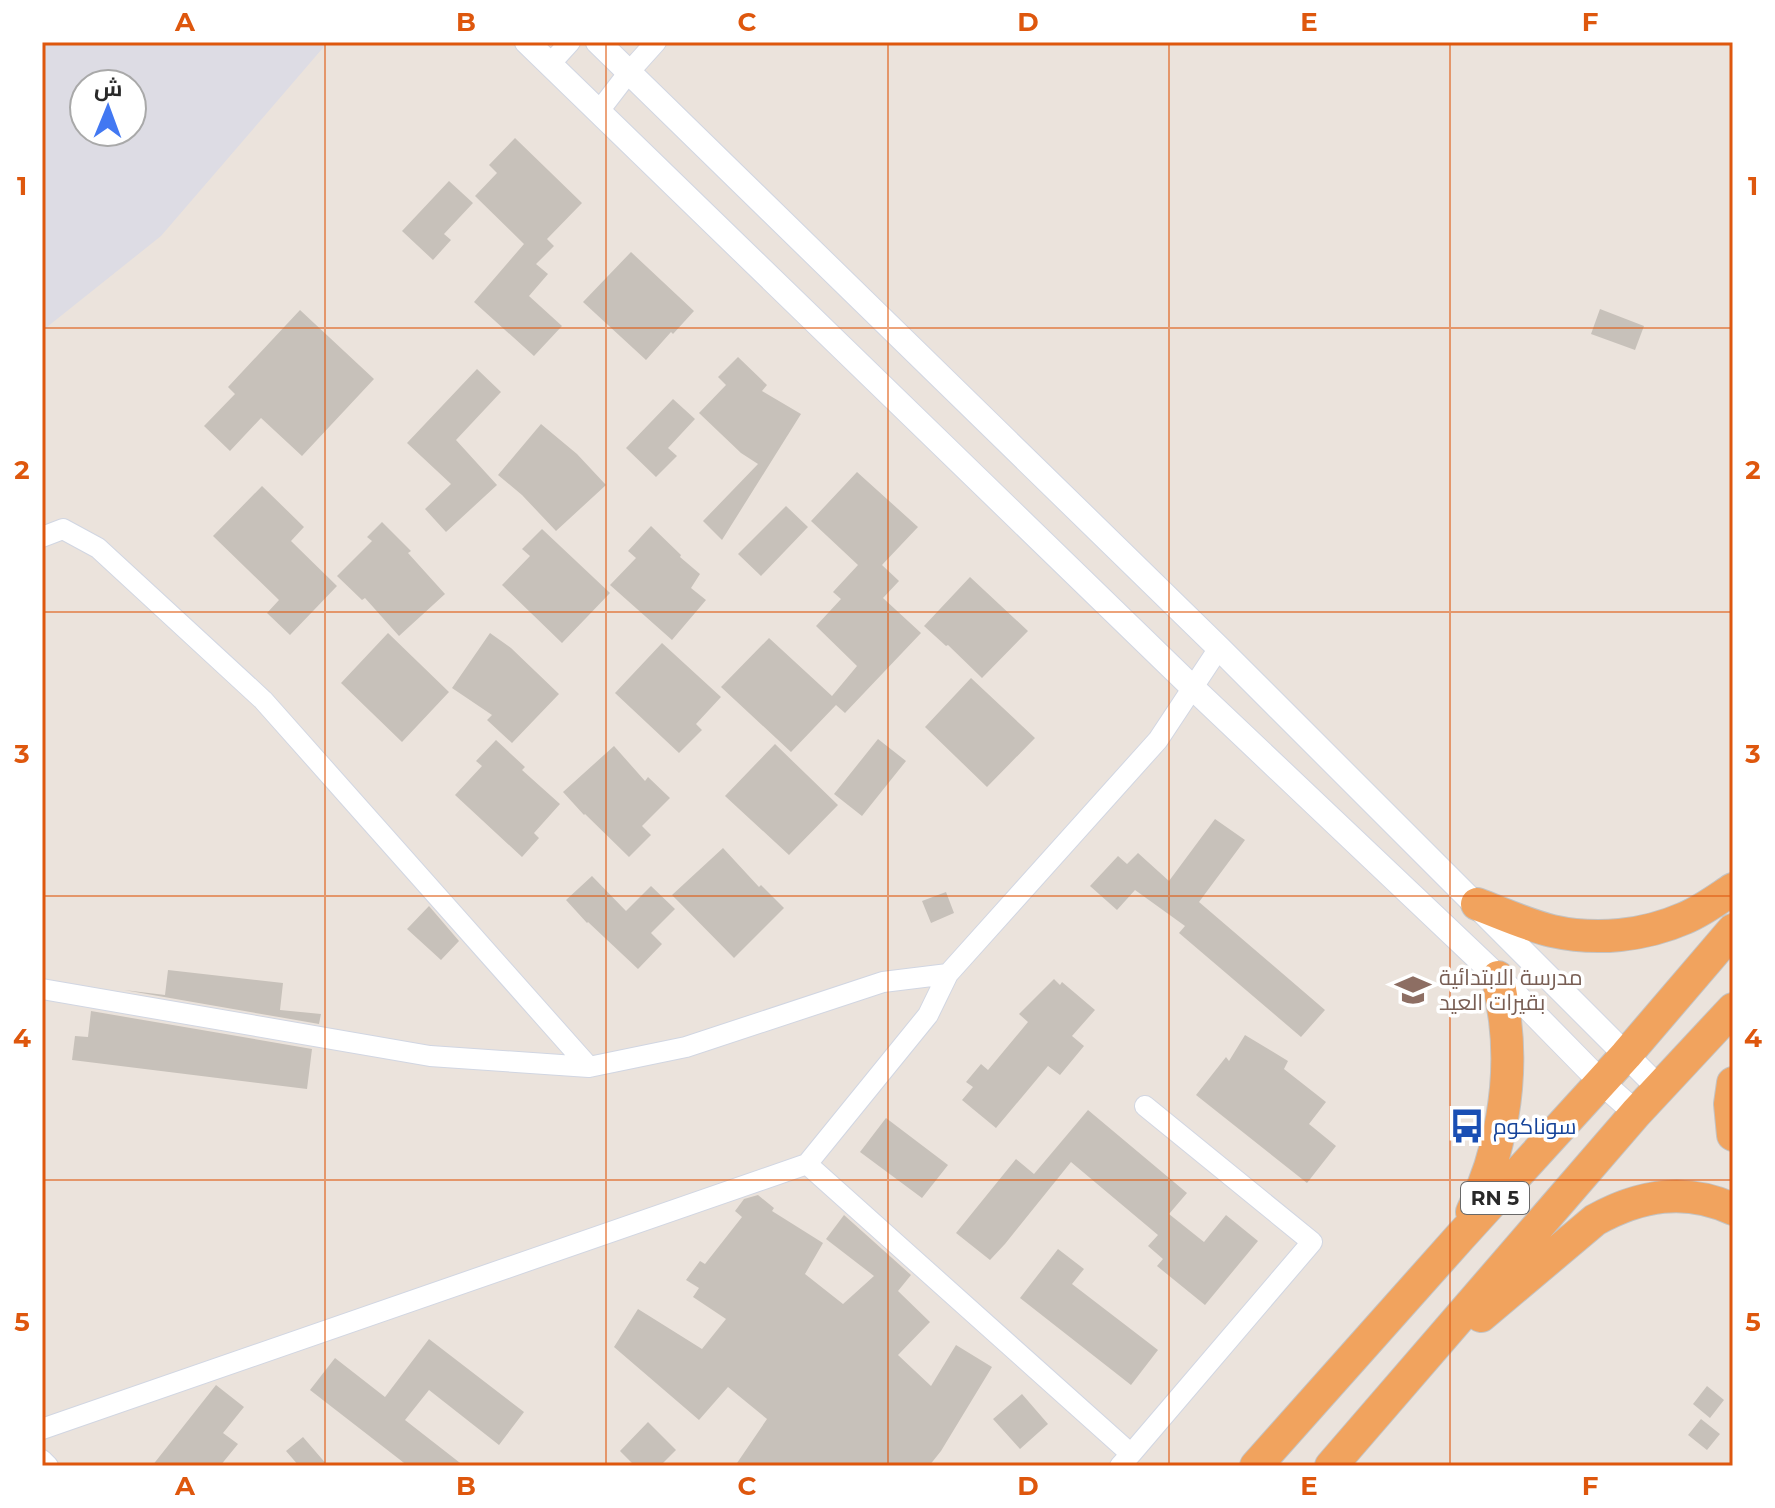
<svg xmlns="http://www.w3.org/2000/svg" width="1775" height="1508" viewBox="0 0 1775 1508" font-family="Montserrat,Cairo,sans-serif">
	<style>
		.industrial { fill: #dddce4; fill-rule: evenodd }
		.building { fill: #c7c1ba }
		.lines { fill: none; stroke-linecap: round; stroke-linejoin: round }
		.minor-casing { stroke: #d1d6e2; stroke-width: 22 }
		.tertiary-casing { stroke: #d1d6e2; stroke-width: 26 }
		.trunk-casing { stroke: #c3c3c3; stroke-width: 34 }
		.minor { stroke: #fff; stroke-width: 20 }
		.tertiary { stroke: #fff; stroke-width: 24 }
		.trunk { stroke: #f1a35e; stroke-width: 32 }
		.grid { fill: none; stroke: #de570d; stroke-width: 2; stroke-opacity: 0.55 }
		.labels { text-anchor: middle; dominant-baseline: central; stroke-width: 7; stroke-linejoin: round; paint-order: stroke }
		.shield { fill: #fff; stroke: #696969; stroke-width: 2 }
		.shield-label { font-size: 20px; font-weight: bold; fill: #292929 }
		.education-label { font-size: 22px; fill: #785e54; stroke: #fff; text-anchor: start }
		.transit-label { font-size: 22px; fill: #164399; stroke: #fff; text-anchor: start }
		.neatline { fill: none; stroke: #de570d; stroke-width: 3 }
		.grid-label { font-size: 26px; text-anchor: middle; font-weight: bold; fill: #de570d }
	</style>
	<rect width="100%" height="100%" fill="#ebe3dc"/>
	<path class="industrial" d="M42,42H328L161,236L42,331ZM84,84H132V132H84Z"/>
	<path class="building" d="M515,138L582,203L547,239L554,246L536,264L548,274L529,296L562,326L534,356L474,302L524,244L475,196L497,173L489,165Z
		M449,181L473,203L444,234L451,240L433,260L402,231Z
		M631,252L694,311L673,334L671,332L646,360L583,302Z
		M1600,309L1644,326L1635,350L1591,334Z
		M300,310L374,379L302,456L261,418L230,451L204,426L235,394L228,387Z
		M738,357L767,385L762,391L801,414L722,540L703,521L758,464L741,453L699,413L726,385L718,377Z
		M477,369L501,392L456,440L497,485L446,532L425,509L451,484L407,443Z
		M673,399L695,419L668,448L677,456L656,477L626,448Z
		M541,424L577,454L606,485L556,531L522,495L498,475Z
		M857,472L918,527L882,565L899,581L883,598L921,633L845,713L836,705L791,752L721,687L769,638L832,696L857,666L816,626L841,599L833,592L858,565L811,521Z
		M262,486L304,527L291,541L337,586L290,635L267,613L279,600L213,536Z
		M786,506L808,527L761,576L738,554Z
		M382,522L411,551L408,553L445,594L399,636L365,598L362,600L337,576L372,541L367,537Z
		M651,526L681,555L680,557L700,574L691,588L706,600L672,640L610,585L636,558L628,551Z
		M542,529L610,593L562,643L502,585L530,556L522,549Z
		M970,577L1028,631L982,678L948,645L946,646L924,626Z
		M388,633L449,692L402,742L341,683Z
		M490,633L511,648L559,694L512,743L487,720L492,715L452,688Z
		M662,643L721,697L696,724L702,730L679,753L615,693Z
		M971,678L1035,738L987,787L925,727Z
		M878,739L906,761L862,816L834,794Z
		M496,740L525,767L522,770L560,804L534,833L539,838L522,857L455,795L482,766L476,761Z
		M775,744L838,805L789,855L725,796Z
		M614,746L645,781L648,777L670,798L642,826L651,835L629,857L585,814L584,815L563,792Z
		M1215,819L1245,840L1199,902L1325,1010L1301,1037L1179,933L1185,926L1135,890L1117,910L1090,886L1118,856L1127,864L1138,853L1169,881Z
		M723,848L759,887L761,885L784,908L734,958L672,895Z
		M592,876L626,911L651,886L675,909L651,933L662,944L638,969L588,922L587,923L566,900Z
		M946,892L954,913L931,923L922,901Z
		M429,906L459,941L441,960L407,929Z
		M168,970L283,983L280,1010L321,1014L319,1024L124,990L165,995Z
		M1054,979L1060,985L1062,982L1095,1010L1072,1036L1084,1046L1060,1075L1048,1066L996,1128L962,1100L973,1087L966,1082L981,1064L988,1070L1028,1022L1019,1014Z
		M91,1011L312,1049L307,1089L72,1060L75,1036L88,1037Z
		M1245,1035L1288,1061L1284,1069L1326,1102L1309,1124L1336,1146L1307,1183L1196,1095L1226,1057L1229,1061Z
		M1088,1110L1187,1193L1169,1214L1204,1242L1226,1215L1258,1241L1205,1305L1157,1266L1163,1259L1148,1246L1158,1235L1071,1162L1005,1244L990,1260L956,1233L1016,1159L1034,1174Z
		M886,1118L948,1165L922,1198L860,1152Z
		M758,1195L774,1208L772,1211L823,1243L805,1274L843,1304L874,1276L826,1239L844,1215L911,1275L898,1291L930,1322L898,1355L931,1386L956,1345L992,1367L941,1451L929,1466H735L767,1419L728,1387L699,1420L614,1347L638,1309L702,1349L726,1319L693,1297L699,1288L686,1280L700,1261L705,1264L742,1217L735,1211L744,1199Z
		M1058,1249L1084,1269L1072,1284L1158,1350L1131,1385L1020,1298Z
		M429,1339L524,1412L499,1445L429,1390L405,1420L464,1466H408L310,1390L335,1358L385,1397Z
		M216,1385L244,1407L223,1433L238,1444L220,1466H152Z
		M1707,1386L1724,1400L1710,1418L1693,1404Z
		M1022,1394L1048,1424L1020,1449L993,1419Z
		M1701,1419L1720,1434L1707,1450L1688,1435Z
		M648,1422L676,1450L660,1466H635L620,1451Z
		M303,1437L328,1466H299L286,1451Z"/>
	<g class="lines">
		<g class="minor-casing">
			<path id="minor" d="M550,64L570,42
				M599,111L629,72L656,42
				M42,537L63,529L98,548L263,700L589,1067
				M42,989L430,1056L589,1067L686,1047L883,982L948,974
				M807,1164L1131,1454L1120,1466
				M42,1429L807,1164L928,1015L948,974L1158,740L1219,648
				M1131,1454L1312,1242L1145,1106
				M42,1460L48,1466"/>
		</g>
		<g class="tertiary-casing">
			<path id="tertiary" d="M527,42L1193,688L1498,977L1601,1082L1636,1113
				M598,42L1219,648L1659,1088"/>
		</g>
		<g class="trunk-casing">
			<path id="trunk" d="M1477,904C1501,913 1527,925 1552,931C1597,941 1644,936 1685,918C1702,911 1718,899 1733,889
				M1733,1083L1730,1104L1733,1135
				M1472,1212C1500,1154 1513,1084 1505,1020C1503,1006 1500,991 1498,977
				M1481,1316L1595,1220C1640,1195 1685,1187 1733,1209
				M1256,1466L1460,1237L1626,1055L1733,930
				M1331,1466L1636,1113L1733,1009"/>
		</g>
		<use href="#minor" class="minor"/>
		<use href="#tertiary" class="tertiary"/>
		<use href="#trunk" class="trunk"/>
	</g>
	<path class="grid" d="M325,42V1466M606,42V1466M888,42V1466M1169,42V1466M1450,42V1466M42,328H1733M42,612H1733M42,896H1733M42,1180H1733"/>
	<defs>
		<g id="school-bare" transform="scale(2.76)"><path d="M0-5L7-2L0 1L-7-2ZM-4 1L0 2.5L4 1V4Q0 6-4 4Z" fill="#8d6e63" stroke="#fff" stroke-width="2.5" paint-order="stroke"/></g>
		<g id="bus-bare" transform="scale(2.76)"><path d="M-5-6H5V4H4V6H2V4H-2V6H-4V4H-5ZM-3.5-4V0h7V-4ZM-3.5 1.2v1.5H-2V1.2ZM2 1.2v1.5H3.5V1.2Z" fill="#1a4fb4" stroke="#fff" stroke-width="2.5" paint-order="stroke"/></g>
	</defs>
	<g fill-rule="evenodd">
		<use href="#school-bare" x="1413" y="990"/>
		<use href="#bus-bare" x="1467" y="1126"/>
	</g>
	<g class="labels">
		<rect class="shield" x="1461" y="1182" width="68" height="32" rx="6"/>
		<g class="shield-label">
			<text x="1495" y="1198">RN 5</text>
		</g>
		<g class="education-label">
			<text x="1439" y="977">مدرسة الابتدائية<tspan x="1439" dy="25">بقيرات العيد</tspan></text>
		</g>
		<g class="transit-label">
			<text x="1493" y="1126">سوناكوم</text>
		</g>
	</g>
	<rect width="1775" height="1508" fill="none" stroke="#ffffff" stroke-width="88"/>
	<g transform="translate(108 108) rotate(1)"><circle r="38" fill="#ffffff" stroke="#a9a9a9" stroke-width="2"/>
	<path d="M0-6L14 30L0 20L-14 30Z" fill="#4278f2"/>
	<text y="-12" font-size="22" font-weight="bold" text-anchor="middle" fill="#292929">ش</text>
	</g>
	<rect x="44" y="44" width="1687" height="1420" class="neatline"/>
	<g class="grid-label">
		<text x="185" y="31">A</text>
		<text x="466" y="31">B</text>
		<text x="747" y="31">C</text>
		<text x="1028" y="31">D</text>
		<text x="1309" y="31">E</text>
		<text x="1590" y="31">F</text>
		<text x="22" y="195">1</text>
		<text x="1753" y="195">1</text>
		<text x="22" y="479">2</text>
		<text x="1753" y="479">2</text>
		<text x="22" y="763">3</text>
		<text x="1753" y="763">3</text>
		<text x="22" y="1047">4</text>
		<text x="1753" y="1047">4</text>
		<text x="22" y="1331">5</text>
		<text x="1753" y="1331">5</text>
		<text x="185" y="1495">A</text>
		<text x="466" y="1495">B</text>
		<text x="747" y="1495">C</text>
		<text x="1028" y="1495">D</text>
		<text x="1309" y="1495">E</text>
		<text x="1590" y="1495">F</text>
	</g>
</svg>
